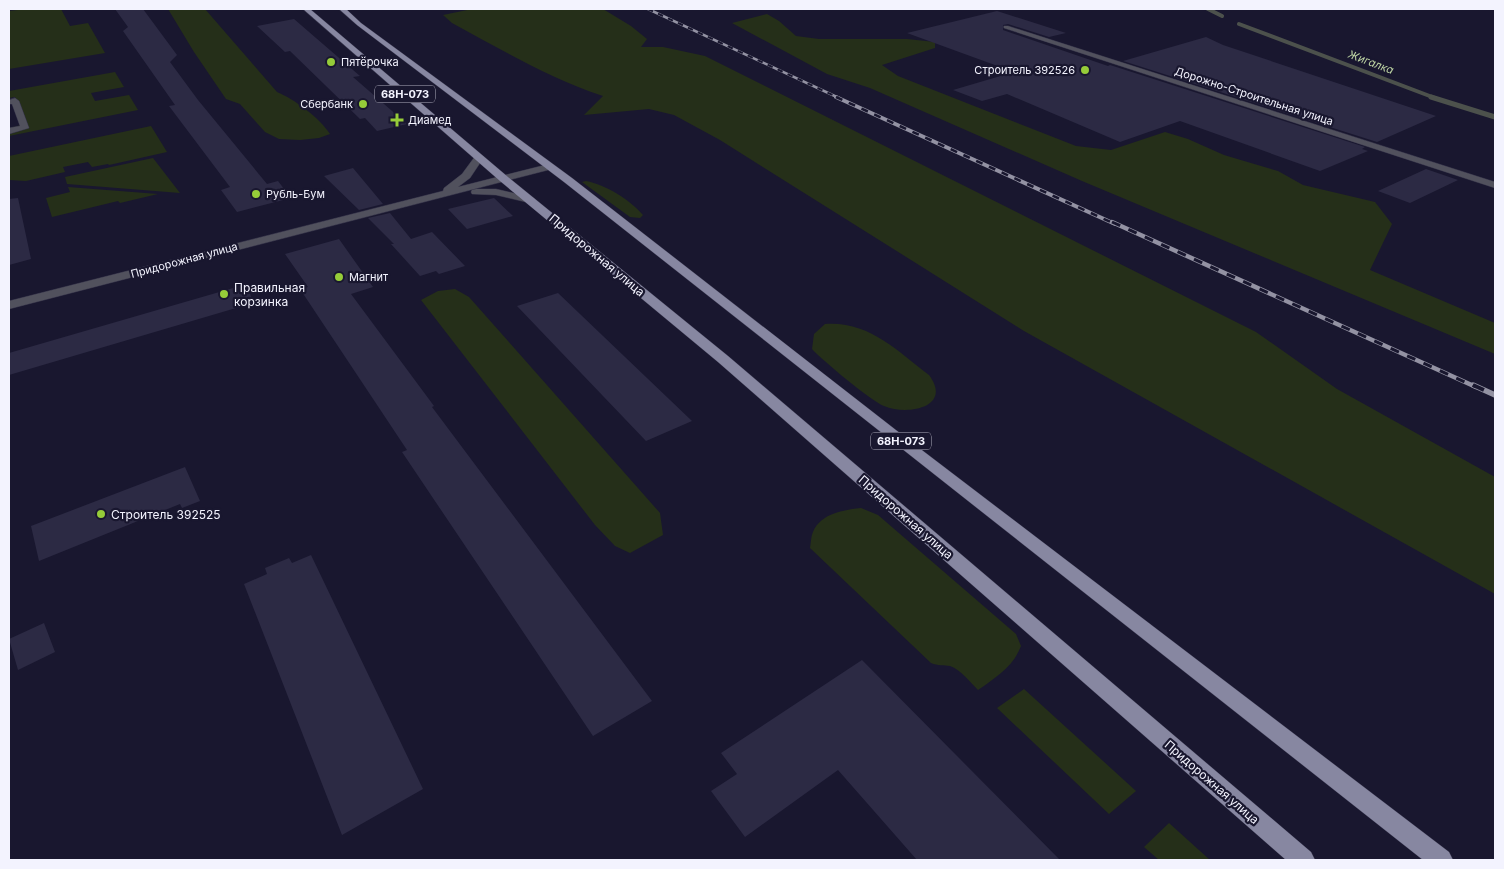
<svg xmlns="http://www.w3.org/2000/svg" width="1504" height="869" viewBox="0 0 1504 869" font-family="Inter,sans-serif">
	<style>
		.green { fill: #252f19 }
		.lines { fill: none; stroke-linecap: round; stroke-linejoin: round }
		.stream-far1 { stroke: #4c514c; stroke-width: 4 }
		.stream { stroke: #4c514c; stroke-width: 5 }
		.building { fill: #2c2a44 }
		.minor-casing { stroke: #333148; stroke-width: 1 }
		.primary-casing { stroke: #333148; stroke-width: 1 }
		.minor { fill: #51515d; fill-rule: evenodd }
		.primary { fill: #8787a1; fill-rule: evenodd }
		.rail-far3-casing { stroke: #9392a3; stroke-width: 2.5 }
		.rail-far2-casing { stroke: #9392a3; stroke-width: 4 }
		.rail-far1-casing { stroke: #9392a3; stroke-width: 4.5 }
		.rail-casing { stroke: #9392a3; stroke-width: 5.5 }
		.rail-far3 { stroke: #19172f; stroke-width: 2; stroke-dasharray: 5.5; stroke-linecap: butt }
		.rail-far2 { stroke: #19172f; stroke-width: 2.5; stroke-dasharray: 7; stroke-linecap: butt }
		.rail-far1 { stroke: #19172f; stroke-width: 3; stroke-dasharray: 9; stroke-linecap: butt }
		.rail { stroke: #19172f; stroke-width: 4; stroke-dasharray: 12; stroke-linecap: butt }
		.poi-dot { fill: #96cc39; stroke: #19172f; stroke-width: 2 }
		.labels { text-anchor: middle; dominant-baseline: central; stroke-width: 4.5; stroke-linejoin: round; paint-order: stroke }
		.far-poi-label { font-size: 11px; fill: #f3f3fe; stroke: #19172f; text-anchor: start }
		.far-water-label { font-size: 11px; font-style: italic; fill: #bfd6a5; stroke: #19172f }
		.shield { fill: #19172f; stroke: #b2b1c0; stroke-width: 1 }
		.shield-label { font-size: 11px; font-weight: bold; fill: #f3f3fe }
		.far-street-label { font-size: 11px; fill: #f3f3fe; stroke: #19172f }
		.street-label { font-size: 12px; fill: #f3f3fe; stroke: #19172f }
		.poi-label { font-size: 12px; fill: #f3f3fe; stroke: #19172f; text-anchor: start }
	</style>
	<rect width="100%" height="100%" fill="#19172f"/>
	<path class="green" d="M26,9H61L70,26L88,23L105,53L9,69V11Z
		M168,9H205L277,92C294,99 320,118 330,134L319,138L300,140L279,139L265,132L240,104L226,99L194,52Z
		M472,9H603L631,26L647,39L641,47H663L705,56L1256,332L1337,389L1495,477V594L1024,331L720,140L674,115L649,109L584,115L603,96C549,78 502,50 452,23L443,15Z
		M767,14L779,21L796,36L819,39H907L935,42V48L882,65L898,76L1076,146L1111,150L1165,132L1188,139L1224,155L1278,171L1303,185L1375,202L1392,224L1370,270L1495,323V354L1082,181L870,88L827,74L732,23Z
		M115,72L124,87L91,93L95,101L129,95L138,110L9,136V128L25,124L15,97L9,98V91Z
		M151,126L167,152L109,165L108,164L92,167L88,162L63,167L65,172L26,181L9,180V156Z
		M153,158L180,193L67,184L65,177Z
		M586,181C606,185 629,199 643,215L640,218L630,217L582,182Z
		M68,187L158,194L120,203L118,201L52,217L46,198L70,192Z
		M455,289L469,297L660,513L663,535L630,553L615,546L595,525L421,300L438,291Z
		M825,324C869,321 896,350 929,375C953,407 908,416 884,406C871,401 822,360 812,349L814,334Z
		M861,508L878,515L1016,634L1021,646C1013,667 996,677 978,690C970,682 961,670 950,666C944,665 938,666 931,663L810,548C811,543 811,536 813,532C821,513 844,510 861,508Z
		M1024,689L1136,791L1109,814L997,708Z
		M1169,823L1210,860H1159L1144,847Z"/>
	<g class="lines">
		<path class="stream-far1" d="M1208,9L1222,16
			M1239,24L1435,98"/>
		<path class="stream" d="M1431,97L1495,117"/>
	</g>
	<path class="building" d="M115,9H143L177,55L170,62L198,100L267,184L278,181L291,198L237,212L221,190L230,187L169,106L175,105L123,31L128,27Z
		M997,11L1066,33L1049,37L1008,24L1003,25V30L1108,66L1110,65L1365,147L1362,149L1368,151L1320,171L1180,121L1120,142L1007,94L982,101L953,90L1014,72L907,33Z
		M294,19L360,76L353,77L407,124L377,131L365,118L360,119L290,51L285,52L257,26Z
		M1206,37L1223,45L1436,116L1377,142L1123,61Z
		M353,168L383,204L359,210L324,176Z
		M1426,169L1458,180L1410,203L1378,191Z
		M18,198L31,259L9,265V199Z
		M494,198L513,216L467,229L448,209Z
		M390,213L411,239L432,232L465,266L439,274L436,271L420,276L391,244H394L368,218Z
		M339,239L373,287L351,294L434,406L432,407L652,701L593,736L402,452L407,450L300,289L308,287L285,254Z
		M247,284L253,303L9,375V353Z
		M558,293L692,421L646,441L517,306Z
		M185,467L200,501L182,508L180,504L39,561L31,526Z
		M311,555L423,789L342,835L244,584L267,574L265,568L289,558L292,563Z
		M44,623L55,652L18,670L9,639Z
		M862,660L1060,860H917L838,770L745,837L711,791L737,774L721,753Z"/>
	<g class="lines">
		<g class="minor-casing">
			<path id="minor" d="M1004,26H1008L1495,182V188L1004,28Z
				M15,98L19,101L29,128L9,134V128L20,126L12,104H9V100Z
				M479,154L484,157L470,178L458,187L549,164L554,167L552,169L9,309V301L443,191L444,188L462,174L476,155Z
				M476,189H496L534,198L535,200L530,203L496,195L472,194L471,192L472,190Z"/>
		</g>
		<g class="primary-casing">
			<path id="primary" d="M303,9H310L508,177L728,356L1311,852L1315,860H1286L718,362L500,181Z
				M339,9H346L361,23L572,178L910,441L1449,852L1453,860H1423L564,182L357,25Z"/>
		</g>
		<use href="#minor" class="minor"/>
		<use href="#primary" class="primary"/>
		<g class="rail-far3-casing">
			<path id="rail-far3" d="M648,9L839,98"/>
		</g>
		<g class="rail-far2-casing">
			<path id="rail-far2" d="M836,97L1115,224"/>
		</g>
		<g class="rail-far1-casing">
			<path id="rail-far1" d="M1112,222L1476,387"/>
		</g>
		<g class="rail-casing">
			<path id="rail" d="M1473,385L1495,395"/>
		</g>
		<use href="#rail-far3" class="rail-far3"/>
		<use href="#rail-far2" class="rail-far2"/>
		<use href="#rail-far1" class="rail-far1"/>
		<use href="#rail" class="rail"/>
	</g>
	<g class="poi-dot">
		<circle cx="331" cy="62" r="5"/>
		<circle cx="1085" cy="70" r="5"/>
		<circle cx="363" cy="104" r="5"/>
		<path d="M394.5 112.5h5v5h5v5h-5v5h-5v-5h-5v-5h5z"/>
		<circle cx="256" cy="194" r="5"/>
		<circle cx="339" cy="277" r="5"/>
		<circle cx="224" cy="294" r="5"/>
		<circle cx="101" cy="514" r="5"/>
	</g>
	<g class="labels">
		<g class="far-poi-label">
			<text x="341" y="62">Пятёрочка</text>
			<text x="1075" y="70" text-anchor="end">Строитель 392526</text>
			<text x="353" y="104" text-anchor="end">Сбербанк</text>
			<text x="408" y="120">Диамед</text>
			<text x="266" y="194">Рубль-Бум</text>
			<text x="349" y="277">Магнит</text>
		</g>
		<g class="far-water-label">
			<text transform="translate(1371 62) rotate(21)">Жигалка</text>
		</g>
		<g class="shield">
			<rect x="375" y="85.5" width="60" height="17" rx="4"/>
			<rect x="871" y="432.5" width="60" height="17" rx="4"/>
		</g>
		<g class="shield-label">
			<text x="405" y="94">68Н-073</text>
			<text x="901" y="441">68Н-073</text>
		</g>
		<g class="far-street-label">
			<text transform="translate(1254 96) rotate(18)">Дорожно-Строительная улица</text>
			<text transform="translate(184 260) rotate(-15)">Придорожная улица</text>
		</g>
		<g class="street-label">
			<text transform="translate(597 255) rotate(40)">Придорожная улица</text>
			<text transform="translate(906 517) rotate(41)">Придорожная улица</text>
			<text transform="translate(1212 782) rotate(41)">Придорожная улица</text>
		</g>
		<g class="poi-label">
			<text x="234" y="287">Правильная<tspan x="234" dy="14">корзинка</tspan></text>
			<text x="111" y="514">Строитель 392525</text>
		</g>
	</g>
	<rect width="1504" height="869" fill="none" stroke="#f3f3fe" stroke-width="20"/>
</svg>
